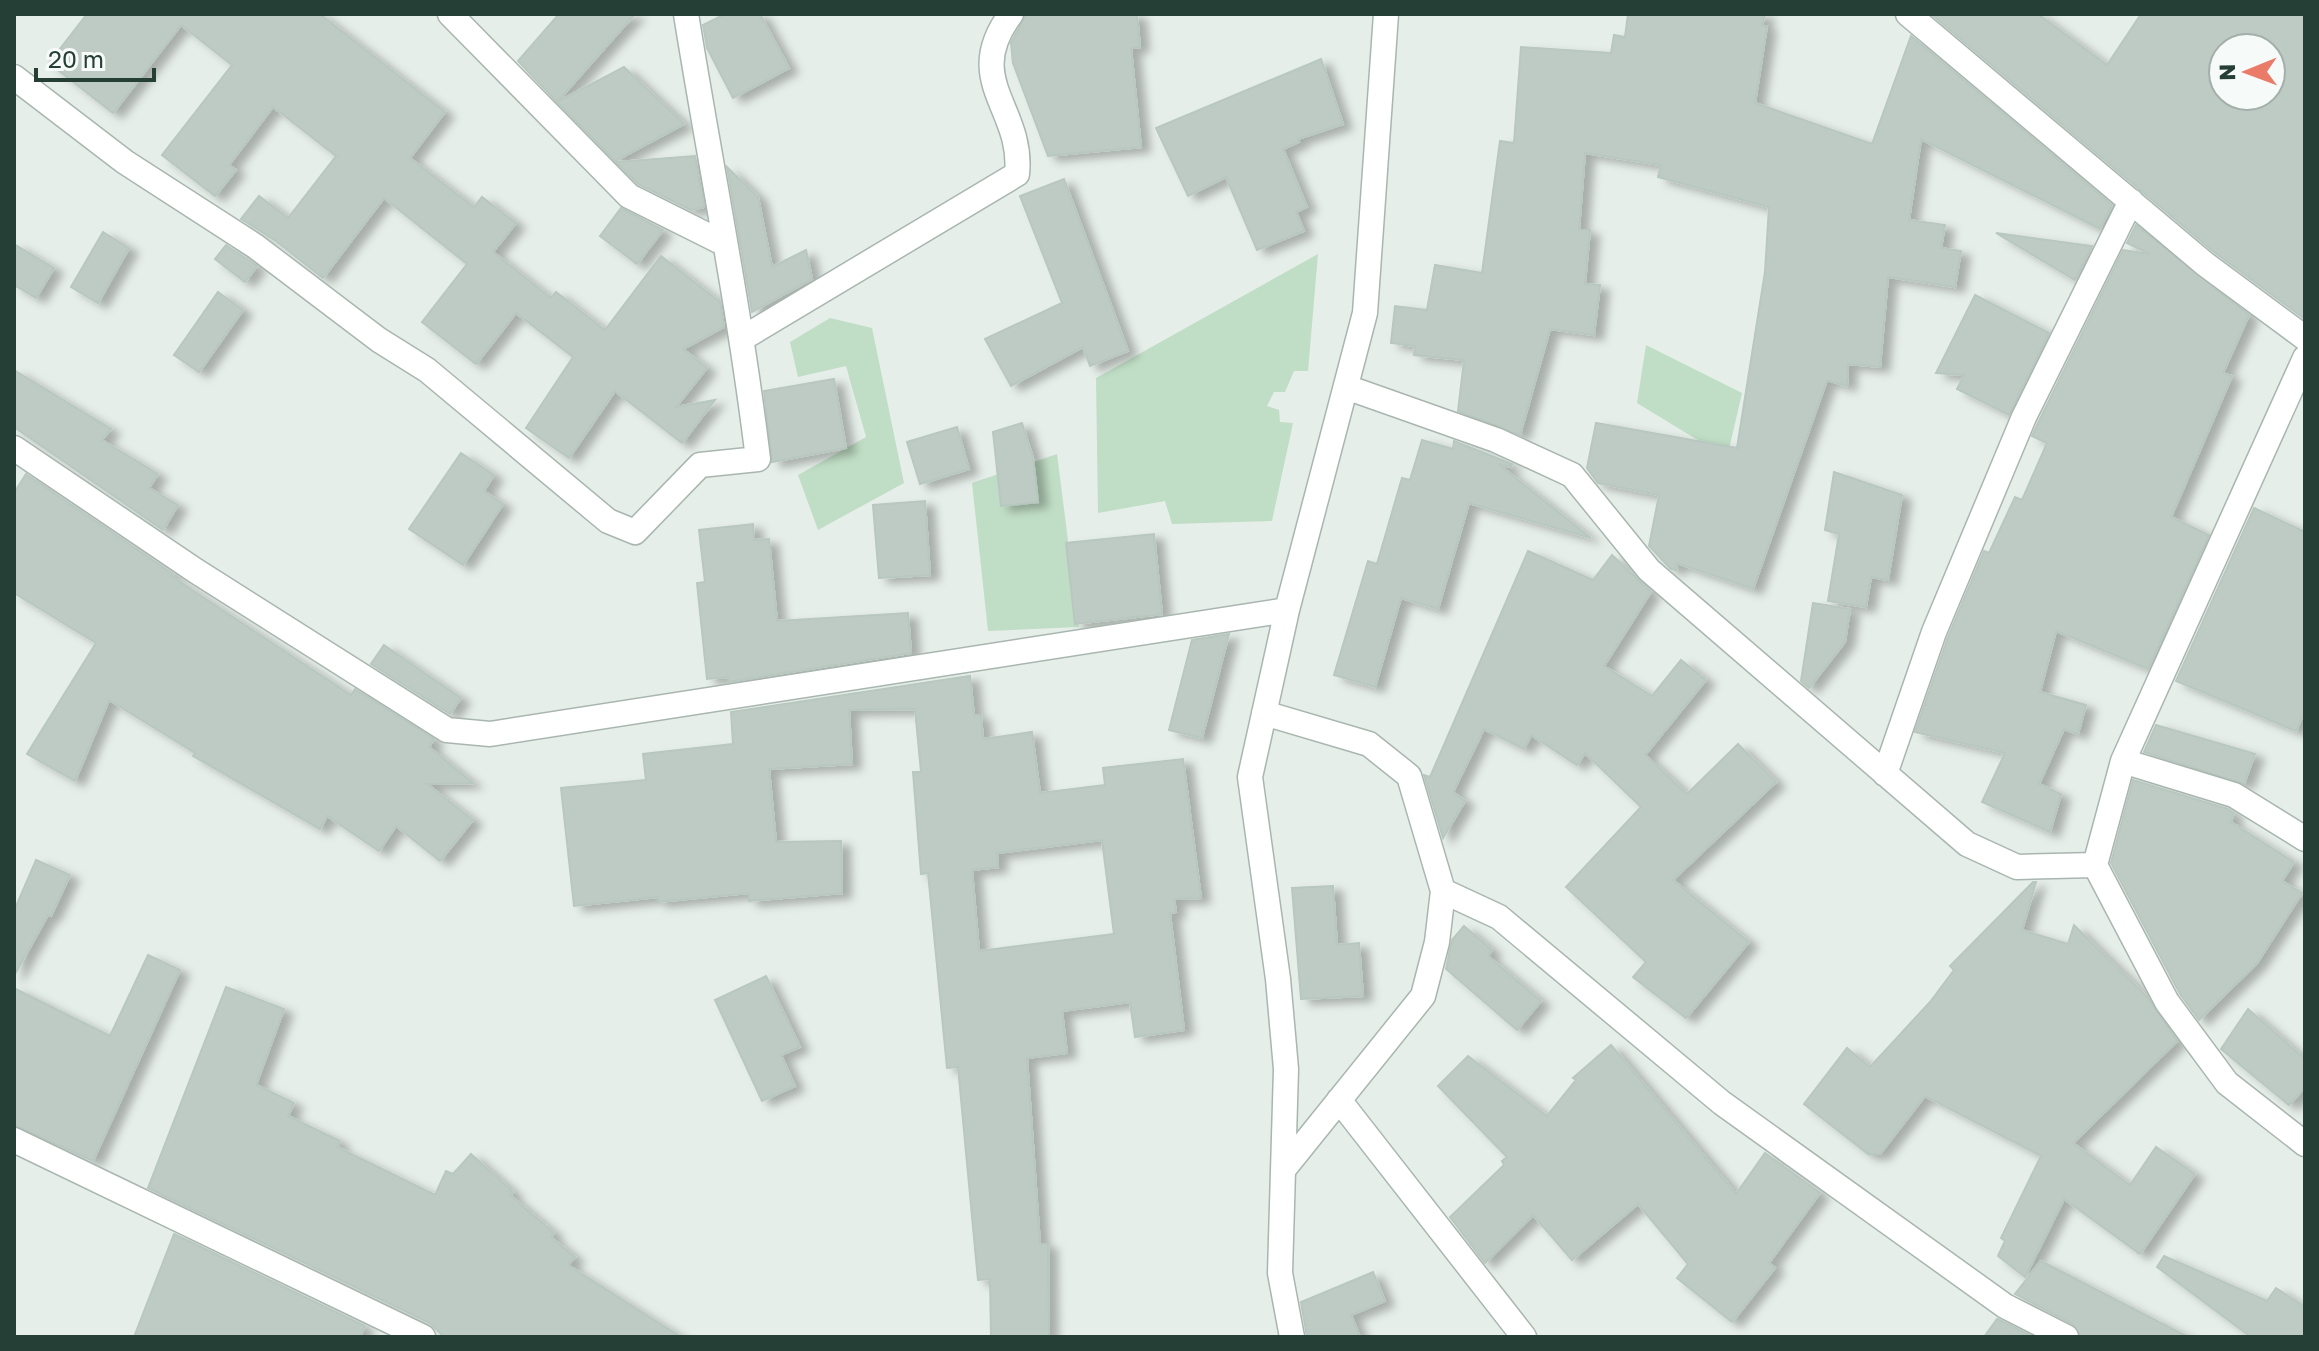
<svg xmlns="http://www.w3.org/2000/svg" width="2319" height="1351" viewBox="0 0 2319 1351" font-family="'Golos Text',sans-serif">
	<style>
		.green { fill: #c0ddc5 }
		.building { fill: #becbc5; stroke: #b8c7c0; stroke-width: 2; fill-rule: evenodd; filter: url(#shadow) }
		.lines { fill: none; stroke-linecap: round; stroke-linejoin: round }
		.street-casing { stroke: #a9b6b0; stroke-width: 27 }
		.street { stroke: #fff; stroke-width: 24 }
	</style>
	<defs>
		<filter id="shadow"><feDropShadow dx="9" dy="5" stdDeviation="4" flood-color="#0004"/></filter>
	</defs>
	<rect width="100%" height="100%" fill="#e6eee9"/>
	<path class="green" d="M1318,254L1308,371H1294L1285,392H1274L1267,406L1279,410L1280,422L1293,423L1272,521L1172,524L1165,501L1098,513L1096,378Z
		M830,318L872,328L904,483L818,530L798,475L866,437L846,366L798,377L790,342Z
		M1646,345L1742,393L1727,458L1637,403Z
		M1057,454L1079,627L988,631L972,483Z"/>
	<path class="building" d="M87,14H320L445,112L410,158L474,207L482,197L516,223L493,252L551,298L556,292L605,330L661,256L720,302L724,327L683,349L707,368L676,407L715,400L682,443L615,391L569,458L526,428L573,357L516,313L476,364L422,322L467,264L384,198L323,278L276,241L241,219L259,196L288,218L336,156L273,107L229,165L236,170L215,196L162,155L232,65L181,25L113,113L49,63Z
		M559,14H635L557,102L518,61Z
		M725,14H760L789,68L733,98L707,48L703,25Z
		M1026,14H1137L1140,47L1131,48L1141,147L1048,156L1013,63L1011,43Z
		M1628,14H1765L1762,26H1767L1755,103L1872,144L1911,36L2112,205L2100,229L1921,139L1909,220L1945,225L1941,248L1961,251L1955,287L1888,277L1880,367L1848,364L1847,386L1827,380L1753,589L1677,563L1676,570L1671,569L1649,546L1659,495L1598,483L1587,468L1596,423L1737,448L1765,272L1769,207L1658,177L1661,165L1585,153L1579,230H1590L1585,284L1600,285L1594,335L1550,329L1520,435L1458,411L1464,360L1414,355L1415,346L1391,343L1395,306L1427,310L1435,265L1482,273L1500,141L1514,143L1521,47L1611,53L1614,35L1625,37Z
		M1931,14H2038L2107,65L2141,14H2305V319L2214,252ZM2223,48H2271V96H2223Z
		M1321,59L1343,124L1298,139L1299,142L1283,149L1307,207L1296,212L1304,231L1257,250L1226,177L1188,196L1156,128Z
		M624,67L684,124L615,161L557,102Z
		M695,156L704,207L691,210L638,184L616,162Z
		M727,167L758,197L772,267L806,250L812,279L752,312Z
		M1064,179L1128,351L1090,366L1083,347L1011,386L985,339L1062,303L1020,196Z
		M621,208L663,230L637,264L600,236Z
		M2136,225L2249,315L2223,373L2232,376L2171,517L2209,535L2148,669L2056,631L2040,692L2086,705L2078,734L2064,729L2039,784L2061,794L2050,832L1982,802L2005,753L1915,732L1948,637L1984,551L1989,553L2015,497L2022,500L2047,443L2032,436L2038,423L2123,250L2150,254L2127,243Z
		M103,232L129,248L98,303L71,287Z
		M1996,233L2092,246L2075,280Z
		M14,244L54,268L36,298L14,285Z
		M226,245L257,266L245,282L215,259Z
		M218,292L243,310L199,372L174,355Z
		M1975,295L2049,333L2009,415L1957,389L1964,375L1936,373Z
		M14,370L111,429L102,440L158,474L149,488L178,505L163,530L14,427Z
		M834,379L846,448L772,462L764,391Z
		M1022,423L1033,458L1038,502L1001,506L993,432Z
		M957,427L969,469L920,484L907,442Z
		M1422,440L1453,449L1454,441L1512,464L1511,467L1498,464L1591,538L1469,503L1438,609L1401,598L1375,687L1334,675L1368,561L1377,564L1402,478L1410,480Z
		M461,453L494,475L484,491L503,504L463,565L409,529Z
		M1834,472L1902,495L1888,580L1871,577L1866,607L1828,601L1839,534L1825,530Z
		M26,474L173,574L171,576L351,695L355,689L434,739L429,747L473,783L427,784L473,820L440,861L396,826L379,851L327,816L320,829L193,756L195,753L109,700L75,781L27,754L96,643L14,593V493Z
		M925,501L930,575L879,578L873,505Z
		M2254,508L2305,532V711L2296,731L2176,681Z
		M753,524L754,540L769,539L777,621L908,613L911,653L728,682V677L707,679L697,583L705,582L699,530Z
		M1154,534L1162,614L1075,624L1066,543Z
		M1528,551L1593,580L1612,555L1651,592L1604,666L1652,696L1681,660L1706,680L1645,755L1687,794L1738,744L1776,782L1673,880L1749,942L1686,1018L1633,977L1646,962L1566,887L1641,807L1585,753L1577,765L1531,735L1524,749L1484,729L1453,792L1465,801L1443,838L1424,775L1430,777Z
		M1813,603L1850,609L1845,642L1809,688L1801,681Z
		M1229,634L1202,738L1169,730L1192,640Z
		M384,645L461,698L450,714L371,664Z
		M970,676L974,716L981,715L983,739L1032,732L1040,793L1105,785L1103,768L1183,759L1201,898L1174,899L1176,912L1170,913L1184,1030L1135,1037L1130,1002L1062,1011L1067,1053L1027,1058L1040,1244H1048L1049,1337H991L990,1279L978,1280L958,1067L947,1068L928,873L921,874L913,772H921L915,709L849,710L852,764L769,769L776,842L841,841L842,893L749,901V893L658,902V897L574,906L561,788L646,780L643,754L733,744L731,712ZM1102,840L1114,934L979,951L972,870L998,867L997,853Z
		M2156,725L2255,754L2244,784L2144,752Z
		M2133,780L2228,809L2234,813L2231,822L2294,862L2282,881L2302,893L2257,963L2199,1020L2180,994L2111,863Z
		M36,860L70,875L51,916L48,915L14,976V911Z
		M2033,882H2036L2022,930L2068,944L2074,925L2148,998L2177,1041L2073,1143L2130,1185L2156,1147L2195,1174L2140,1254L2064,1199L2025,1277L1998,1256L2005,1241L2001,1238L2041,1156L1925,1096L1880,1154H1868L1804,1104L1847,1048L1870,1067L1930,1002L1954,970L1950,966Z
		M1333,886L1337,945L1359,943L1363,996L1301,999L1292,888Z
		M1464,926L1492,950L1488,956L1541,1001L1517,1030L1446,969L1452,940Z
		M148,955L180,970L93,1161L14,1125V988L110,1036Z
		M766,976L800,1047L781,1055L795,1086L762,1101L715,1000Z
		M226,987L284,1009L256,1085L294,1103L288,1116L340,1141L337,1147L435,1195L446,1171L453,1174L471,1154L513,1192L510,1195L554,1233L551,1237L575,1257L568,1265L681,1337H444L430,1323L148,1188Z
		M2248,1009L2305,1059V1087L2289,1105L2221,1049Z
		M1611,1045L1736,1194L1765,1153L1820,1193L1769,1263L1775,1268L1732,1322L1677,1278L1688,1264L1638,1204L1572,1260L1533,1215L1485,1263L1450,1217L1504,1165L1502,1161L1507,1157L1438,1086L1468,1056L1547,1116L1576,1080L1573,1078Z
		M174,1234L365,1326L360,1337H134Z
		M2164,1256L2267,1301L2276,1288L2305,1307V1337H2251L2157,1267Z
		M2041,1261L2188,1337H2081L2073,1324L2015,1294Z
		M1373,1272L1385,1301L1351,1315L1360,1337H1307L1301,1302Z
		M1997,1319H1998L2033,1337H1984Z"/>
	<g class="lines">
		<g class="street-casing">
			<path id="street" d="M450,14L629,196L723,243
				M1908,14L2205,264L2305,338
				M14,77L125,162L255,246L379,340L427,370L608,521L635,532L700,465L758,459C740,310 710,163 686,14
				M743,338L1017,174C1024,108 961,81 1011,14
				M2305,358L2123,761L2095,865L2167,1002L2227,1083L2305,1144
				M1346,387L1496,440L1572,475L1649,570L1967,844L2017,867L2095,865
				M14,448L196,571L447,730L490,734L1287,610
				M1264,713L1369,744L1409,776L1443,891L1437,942L1423,996L1283,1170
				M2123,761L2234,795L2305,839
				M1885,774L1934,632L2024,417L2131,201
				M1443,891L1499,917L1722,1103L2005,1306L2066,1337
				M1339,1100L1524,1337
				M14,1140L423,1337
				M1292,1337L1280,1273L1286,1069L1278,979L1250,777L1287,610L1365,313L1386,14"/>
		</g>
		<use href="#street" class="street"/>
	</g>
	<rect width="2319" height="1351" fill="none" stroke="#263f36" stroke-width="32"/>
	<g transform="translate(2247 72) rotate(269)"><circle r="38" fill="#f6faf8" stroke="#a3afaa" stroke-width="2"/>
	<path d="M0-6L14 30L0 20L-14 30Z" fill="#e97b68"/>
	<text y="-12" font-size="22" font-weight="bold" text-anchor="middle" fill="#263f36">N</text>
	</g>
	<path d="M36 68v12h118v-12" fill="none" stroke="#263f36" stroke-width="4"/>
	<text x="48" y="68" font-size="24" fill="#263f36" stroke="#f6faf8" stroke-width="6" paint-order="stroke">20 m</text>
</svg>
